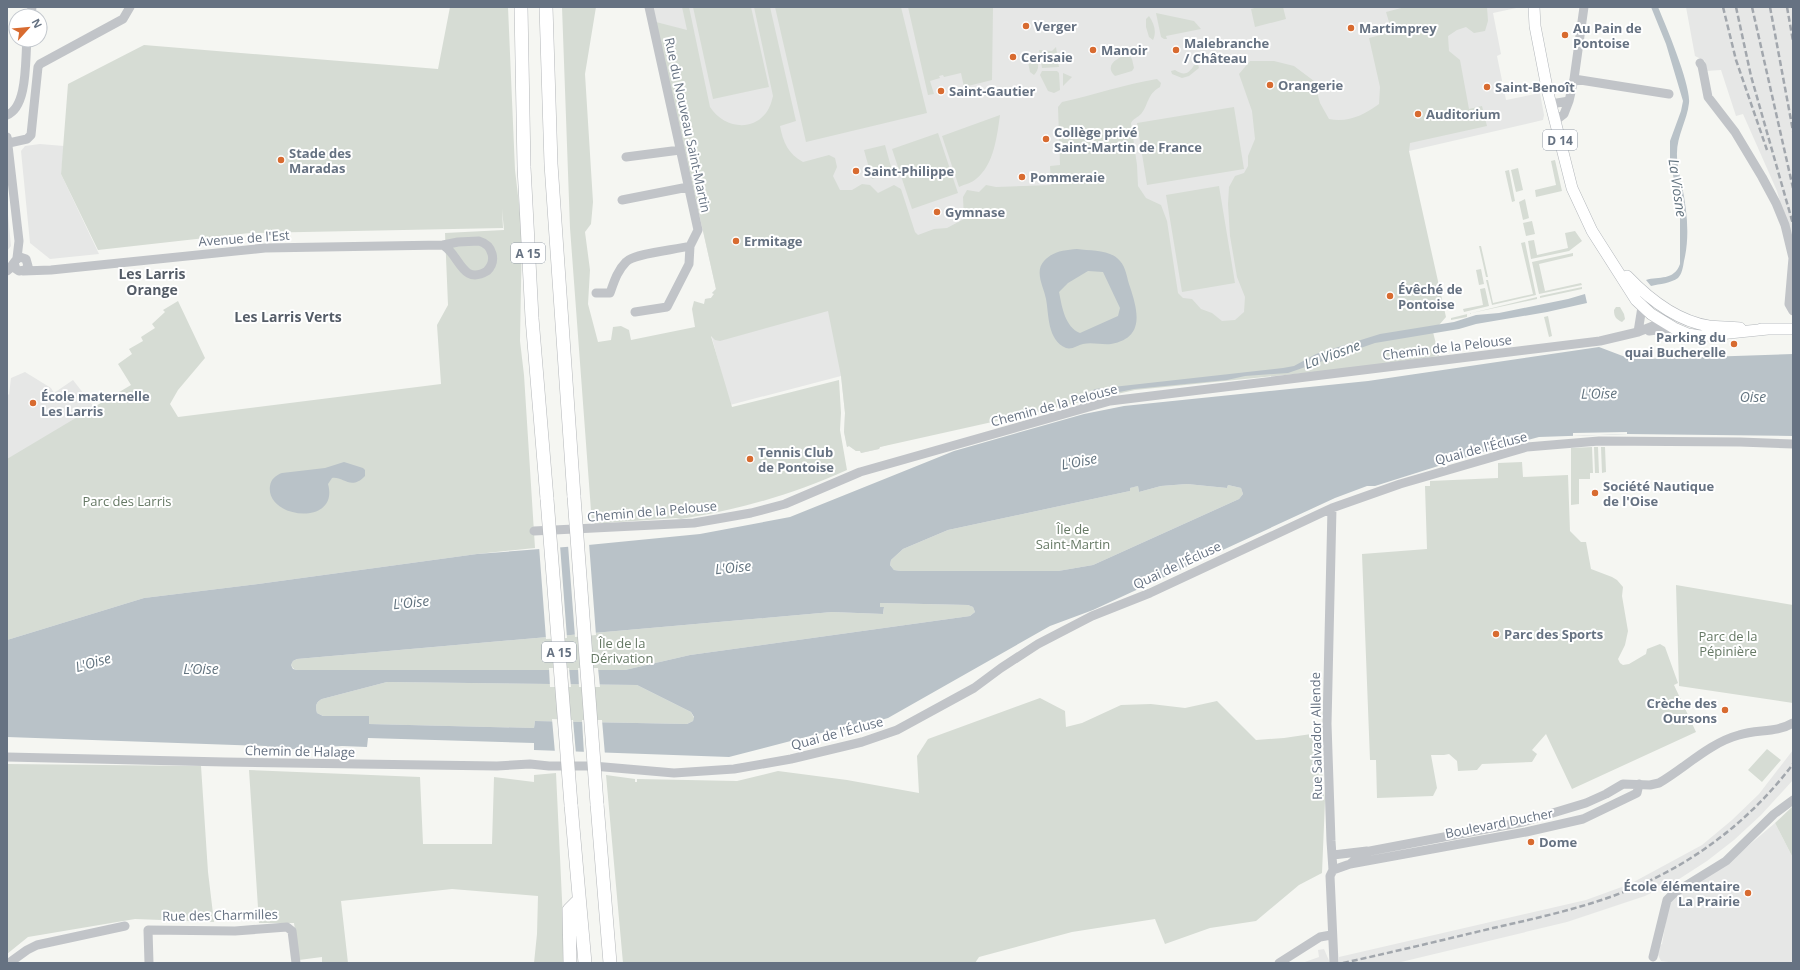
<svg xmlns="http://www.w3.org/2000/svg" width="1800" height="970" viewBox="0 0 1800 970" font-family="'Open Sans',sans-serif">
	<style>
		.built { fill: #e6e7e6 }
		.green { fill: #d6dcd4 }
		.water { fill: #b9c2c8; fill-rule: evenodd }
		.pier { fill: #f5f6f2 }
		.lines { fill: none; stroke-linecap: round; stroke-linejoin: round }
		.major-casing { stroke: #b4b8bc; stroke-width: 12 }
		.highway-casing { stroke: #b4b7ba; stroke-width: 14 }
		.minor { stroke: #c1c4c8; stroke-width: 9 }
		.major { stroke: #fff; stroke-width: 11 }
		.highway { stroke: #fff; stroke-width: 13 }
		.rail { stroke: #a2a7ad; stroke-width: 2.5; stroke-dasharray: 6 3; stroke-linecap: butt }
		.highway-bridge-casing { stroke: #b4b7ba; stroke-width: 14; stroke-linecap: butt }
		.highway-bridge { stroke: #fff; stroke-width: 13 }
		.poi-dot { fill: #d86b30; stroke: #fff; stroke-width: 1.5 }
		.labels { text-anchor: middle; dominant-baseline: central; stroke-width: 4; stroke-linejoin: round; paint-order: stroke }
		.shield { fill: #fff; stroke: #949ca8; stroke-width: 1 }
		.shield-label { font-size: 12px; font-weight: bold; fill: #667282 }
		.poi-label { font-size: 13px; font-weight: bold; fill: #667282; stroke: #fff; text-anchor: start }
		.street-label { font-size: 13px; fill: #667282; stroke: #fff }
		.park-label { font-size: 13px; fill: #667965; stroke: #fff }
		.water-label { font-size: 14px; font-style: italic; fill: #62737f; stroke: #fff }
		.neighbourhood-label { font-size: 14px; font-weight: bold; fill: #545c67; stroke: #fff }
	</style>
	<rect width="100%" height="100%" fill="#f5f6f2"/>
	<path class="built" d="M653,7H1521L1493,13L1501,54L1497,56L1506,100L1540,93L1544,115L1543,120L1409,151L1303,179L1341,345L1095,388L880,447L879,449L861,453L860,451H856L849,446L847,447L844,432L845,413L841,376L730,405L711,334L705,299L711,298L714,294L712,293L716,289Z
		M1686,7H1793V247L1777,191L1743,114L1736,116L1721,70L1706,71L1705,61L1695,56Z
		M40,144L64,146L61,174L99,254L50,259L30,243L21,151L25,146Z
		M7,204L11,246L7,251Z
		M25,372L51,388L54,393L73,380L94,407L96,426L7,492V393L9,395L11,378Z
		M1793,750V780L1761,815L1734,840L1707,861L1676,881L1645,896L1567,922L1397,963H1339V957L1586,900L1630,884L1702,845L1732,820L1759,794Z
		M1775,823L1793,858V963H1676L1661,961L1657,953V947L1662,944L1669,904L1672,898L1728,863Z
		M1324,949L1330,963H1302L1319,957L1318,950Z"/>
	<path class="green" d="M450,7H508L515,170L522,230L520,341L524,375L535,548L477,554L258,584L144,598L7,640V459L131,385L118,364L132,354L129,349L143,341L141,337L155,328L152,324L165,312L163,310L178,301L205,358L178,390L170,404L178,417L441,384L437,325L448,305L445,233L504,230L502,209L503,228L250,233L98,250L61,174L68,84L144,45L438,69Z
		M562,7H596L585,74L593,202L591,224L585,232L590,270L588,304L598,342L611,340L613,327L621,326L629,330L631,340L695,327L692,309L694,301L704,304L705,299L711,298L714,294L712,293L716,289L656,22L687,30L682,7H689L710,107C724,129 756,133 769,108C771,104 772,100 773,96L754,7H770L796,121L780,126C783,142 788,154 803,162L829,155L835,158L837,167L833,176L840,190H852L862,184L870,185L878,193L894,185L901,189L915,232L918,235L934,229L947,228L964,219L963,197L967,190L979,192L986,185L996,187L1051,185L1050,166L1060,165L1058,107L1062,102C1094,95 1125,84 1157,79L1161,83L1160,87C1146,95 1149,105 1141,114C1137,118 1134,118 1131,123L1137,165L1138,186L1146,198L1161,205L1167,221L1178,293L1183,298L1192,299L1201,309L1212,313L1222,321L1235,320L1244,312L1245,297L1237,277L1230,236L1228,204L1229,187L1235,176L1244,173L1248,166V156L1255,139L1252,111L1239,74L1250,61H1274L1294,66L1314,81L1320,103L1329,119C1348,123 1364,115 1379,104L1380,87L1369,38L1392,32L1386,12L1405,7H1487L1488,21L1485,31L1474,33L1466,27L1457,30L1448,36L1449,51L1460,60L1469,109L1482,106L1487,126L1410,143L1409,151L1446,317L1433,332L1439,356L1345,369L1135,390L880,447L879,449L861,453L860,451H856L849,446L847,447L844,432L845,413L841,376L828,311L720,341L715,340L711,336L732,407L839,380L841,413L840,430L847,470C791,495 741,509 681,519L676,518L592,524L570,228Z
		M693,7H751L769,87L713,99Z
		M775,7H901L927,113L806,142Z
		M908,7H993L992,80L964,87L961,73L944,77L943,75L939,76L940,78L930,81L934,94L928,95Z
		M1258,7H1283L1286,19L1255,27L1251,9Z
		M1156,13L1194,21L1201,29L1166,36L1167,39H1164L1161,37Z
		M1149,16C1154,23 1157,32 1153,40L1149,37L1146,27V19Z
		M1056,47L1059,67L1042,68L1039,50L1052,51Z
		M1034,54C1039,62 1040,69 1034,75L1030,72L1028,62Z
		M1129,55L1132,59L1134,68L1132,71L1115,76C1103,65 1119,56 1129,55Z
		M1198,64L1199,68L1189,76L1182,78L1172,74L1171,71L1175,70C1184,76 1189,74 1194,65Z
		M1042,71H1057L1059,73L1060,90L1054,93L1048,91L1040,75Z
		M1063,73L1072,77L1063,86Z
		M1234,107L1244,169L1147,185L1137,123Z
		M1000,115C997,136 994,165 976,179C972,183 965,184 959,187L942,136Z
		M938,133L958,193L912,209L892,149Z
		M885,145L893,174L872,179L864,150Z
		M1555,160L1562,191L1536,197L1535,190L1556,185L1551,161Z
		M1518,168L1523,190L1516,192L1511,170Z
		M1509,170L1515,201L1512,202L1505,171Z
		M1219,186L1235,283L1182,292L1166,195Z
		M1525,199L1529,218L1523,220L1519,202Z
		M1532,221L1535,234L1526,236L1523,223Z
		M1575,231L1582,241L1569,251L1531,259L1528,241L1534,240L1537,255L1568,248L1565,233Z
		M1525,242L1536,295L1492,305L1486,280H1488L1493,303L1533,294L1521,243Z
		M1479,246H1481L1488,277H1486Z
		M1573,253V256L1539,264L1545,291L1581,283L1582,285L1539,294L1532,262Z
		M1481,269L1484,284L1479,285L1476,270Z
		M1582,287V289L1540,298V296Z
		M1485,288L1489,306L1464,312L1463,309L1483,305L1480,289Z
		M1537,297V299L1467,314V317L1451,320V318Z
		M1616,307H1620L1624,314L1625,319L1622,322C1616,319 1614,317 1614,310Z
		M1548,316L1552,336L1549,337L1544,317Z
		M1592,447L1593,473H1590V479H1579V504L1571,505V448Z
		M1594,447H1598L1599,473H1595Z
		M1601,447H1605L1606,472L1602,473Z
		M1522,462L1523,477L1568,475L1570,531L1581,542H1586L1591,569L1612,577L1617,580L1623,587L1622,596L1628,631L1625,645L1618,659L1620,663L1623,665L1629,664L1646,654L1647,649L1660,644L1665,647L1678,683L1674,685L1696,732L1572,789L1546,734L1532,750L1537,754L1532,762L1482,764L1477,770L1458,771L1457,761L1449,754L1444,755H1431L1437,788L1433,796L1377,798L1376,760H1370L1362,554L1427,549L1425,486H1430V481L1498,478V463Z
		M1187,484L1227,488L1228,485L1241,488L1243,494L1239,499L1093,565L1058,571H901L894,570L890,565L891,560L903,549L948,530L1130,491L1129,488L1138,486L1139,492L1161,486Z
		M1676,585L1793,605V703L1679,686Z
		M880,603L968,605L973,607L975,612L970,616L690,655L625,670H297L294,669L291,665L293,661L297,659L832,612L883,614L884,608L880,607Z
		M387,682L637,685L691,712L694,718L693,721L687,724L535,721L534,728L368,724L369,717L323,716L317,713C315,706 316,702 322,699Z
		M1040,698L1065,711L1066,727L1082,723L1121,705L1151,704L1185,708L1217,701L1256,740L1284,738L1318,733L1325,801L1322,873L1299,885L1256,921L1210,928L1165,944L1155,919L1072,932L979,957L975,963H623L606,775L635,779V782H637V779L737,781L778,771L847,780L919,793L917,756L928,739Z
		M1767,749L1781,760L1762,782L1748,770Z
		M7,764L201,766L208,872L214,922L135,919L28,937L7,954Z
		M249,770L420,777L423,844H492L494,777L534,782V775L556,773L565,963H534L537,934L538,896L452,889L341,901L348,963L322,962V957L299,960L294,923H259Z
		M1793,806V858L1775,823Z"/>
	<path class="water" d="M1651,7H1658C1666,26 1691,85 1689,103C1687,121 1676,137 1677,156C1677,165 1680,176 1682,186C1687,211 1690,236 1684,261C1683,267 1682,274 1678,278C1671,283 1660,284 1651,286L1646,280C1659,276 1674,281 1680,264V210L1670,160V141L1681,111L1683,101L1666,44Z
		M1077,249C1091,251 1110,249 1120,261C1126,267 1127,279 1130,287C1138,311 1145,338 1111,344C1102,345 1092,342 1083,344C1078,345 1072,350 1066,348C1047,340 1049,314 1046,299C1044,287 1034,272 1044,261C1053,251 1065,250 1077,249ZM1088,271L1103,272L1120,308L1118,316L1080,333C1065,327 1062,307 1059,292L1068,283Z
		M1585,294L1587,303L1547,312L1476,324L1459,329L1375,343L1288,373L1245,376L1227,380L1134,389L1095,397L1090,401L1089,405H1080L1087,394L1095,389L1283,368L1294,366L1316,354L1380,334L1454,322L1476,315L1499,313L1568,299Z
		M1599,347L1628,358L1645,359L1793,354V436L1627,434L1539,437L1489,450L1375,486H1367L1335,498L1093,610L1050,626L888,718L871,723L829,731L729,757L534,750V743L368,738L367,747L342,746L280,750L266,746L7,737V640L144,598L258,584L477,554L578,546L700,534L790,517L954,451L1084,414L1124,406L1368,381ZM1187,484L1227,488L1228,485L1241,488L1243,494L1239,499L1093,565L1058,571H901L894,570L890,565L891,560L903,549L948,530L1130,491V488L1138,486L1139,492L1161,486ZM880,603L968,605L973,607L975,612L970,616L690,655L625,670H297L293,669L291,665L293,661L297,659L832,612L883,614L884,607H880ZM387,682L637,685L691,712L694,717L693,721L687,724L535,721L534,728L369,724V716H323L317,713C315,706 316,702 322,699Z
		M344,462L363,468L365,470V476C351,491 343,476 332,478L328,484C340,527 265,519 270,486C271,479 276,475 282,473L325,468Z"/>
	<path class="pier" d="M1627,432V434L1573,436V433Z
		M589,543L596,635L575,637L568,545Z
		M560,545L567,638L546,639L539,546Z
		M549,668H569L571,687H550Z
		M578,668H598L600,687H579Z
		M552,719L573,720L576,754L555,753Z
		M582,720H602L605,755L584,754Z"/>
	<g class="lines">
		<g class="major-casing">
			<path id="major" d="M1534,7L1535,26L1548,93L1572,188L1592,231L1636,300L1651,314L1674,328L1688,334L1700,336L1768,329
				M1627,276C1649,299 1677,321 1709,326C1719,327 1730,327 1740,328
				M1761,329H1793"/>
		</g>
		<g class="highway-casing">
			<path id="highway" d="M521,7L524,167L532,318L547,499
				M546,7L551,164L574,497
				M597,804L610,963
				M571,805L585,963
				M570,963L569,910L579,900"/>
		</g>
		<path class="minor" d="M649,7L698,230L690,246
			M31,16L32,7
			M1700,63L1702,66L1708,97L1735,132L1762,177L1776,203L1785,225L1793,258L1789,304L1793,311
			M1574,79L1669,94
			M1551,104L1569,101
			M7,115C28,107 25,59 27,40
			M1555,121L1564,114L1569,101L1574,79L1584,7
			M7,137L19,241L17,258
			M9,143L27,139L31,135L38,67L40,64L123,19L130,7
			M626,157L680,150
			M622,200L688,187
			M479,241C493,245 497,261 487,271C462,286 460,255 443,245L458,242Z
			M7,271C13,267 13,260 20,257L26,259L28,266L25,270L19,271L16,269L14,263
			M23,271L51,270L265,248L443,245
			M596,293H610C614,282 617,271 626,262C634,253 675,250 690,246L689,264L667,307L635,312
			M1649,331L1674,328
			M1638,332L1642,307
			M1332,508L1327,724L1331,841L1333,870L1330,876L1334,963
			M534,531L694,523L751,513L785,504L860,472L1110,401L1600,341L1638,332L1663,322
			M7,757L225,762L497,766L530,764L549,766H593L674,773L734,769L791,759L862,742L897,730L974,688L1001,668L1038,644L1092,616L1150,593L1332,508L1400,484L1527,447L1599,441L1740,442L1793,444
			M1333,855L1367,851
			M1350,864L1361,855L1370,851L1523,822L1586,803L1606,794L1623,784L1650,785L1659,783C1685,768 1709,743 1739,735C1757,729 1776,733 1793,723
			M1333,870L1350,864L1526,832L1583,819L1637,793L1639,784
			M1653,957L1667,900L1674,893L1726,861L1774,814L1793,800
			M9,963L27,950L37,945L125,926
			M149,963L148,930L235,931L287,927L292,931L296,963
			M1279,963L1320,937L1331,935"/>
		<use href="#major" class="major"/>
		<use href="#highway" class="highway"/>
		<path class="rail" d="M1723,7L1736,60L1767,150
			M1736,7L1751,76L1793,224
			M1752,7L1793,188
			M1770,7L1793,131
			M1787,7L1793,41
			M1343,963C1393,952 1443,940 1493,928C1533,919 1574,910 1613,896C1685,870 1747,825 1793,764"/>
		<g class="highway-bridge-casing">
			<path id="highway-bridge" d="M574,497L597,804
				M547,499L571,805"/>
		</g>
		<use href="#highway-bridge" class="highway-bridge"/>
	</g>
	<g class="poi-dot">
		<circle cx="1026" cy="26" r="4"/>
		<circle cx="1351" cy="28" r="4"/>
		<circle cx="1565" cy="35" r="4"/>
		<circle cx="1093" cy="50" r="4"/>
		<circle cx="1176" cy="50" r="4"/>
		<circle cx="1013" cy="57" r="4"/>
		<circle cx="1270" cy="85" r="4"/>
		<circle cx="1487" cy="87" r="4"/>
		<circle cx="941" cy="91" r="4"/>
		<circle cx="1418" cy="114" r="4"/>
		<circle cx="1046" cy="139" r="4"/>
		<circle cx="281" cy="160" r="4"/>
		<circle cx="856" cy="171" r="4"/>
		<circle cx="1022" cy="177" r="4"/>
		<circle cx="937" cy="212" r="4"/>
		<circle cx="736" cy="241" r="4"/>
		<circle cx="1390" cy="296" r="4"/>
		<circle cx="1734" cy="344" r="4"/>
		<circle cx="33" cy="403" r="4"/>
		<circle cx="750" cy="459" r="4"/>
		<circle cx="1595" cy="493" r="4"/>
		<circle cx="1496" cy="634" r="4"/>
		<circle cx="1725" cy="710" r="4"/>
		<circle cx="1531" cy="842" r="4"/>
		<circle cx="1748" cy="893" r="4"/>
	</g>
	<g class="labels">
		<g class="shield">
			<rect x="1543" y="130" width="34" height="20" rx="3"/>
			<rect x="511" y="243" width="34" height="20" rx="3"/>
			<rect x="542" y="642" width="34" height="20" rx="3"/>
		</g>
		<g class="shield-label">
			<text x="1560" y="140">D 14</text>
			<text x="528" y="253">A 15</text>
			<text x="559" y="652">A 15</text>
		</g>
		<g class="poi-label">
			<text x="1034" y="26">Verger</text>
			<text x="1359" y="28">Martimprey</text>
			<text x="1573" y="28">Au Pain de<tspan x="1573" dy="15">Pontoise</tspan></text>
			<text x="1184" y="43">Malebranche<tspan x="1184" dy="15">/ Château</tspan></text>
			<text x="1101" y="50">Manoir</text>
			<text x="1021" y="57">Cerisaie</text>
			<text x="1278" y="85">Orangerie</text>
			<text x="1495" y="87">Saint-Benoît</text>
			<text x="949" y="91">Saint-Gautier</text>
			<text x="1426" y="114">Auditorium</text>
			<text x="1054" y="132">Collège privé<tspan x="1054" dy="15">Saint-Martin de France</tspan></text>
			<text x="289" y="153">Stade des<tspan x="289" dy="15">Maradas</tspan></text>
			<text x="864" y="171">Saint-Philippe</text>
			<text x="1030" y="177">Pommeraie</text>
			<text x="945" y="212">Gymnase</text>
			<text x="744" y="241">Ermitage</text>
			<text x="1398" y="289">Évêché de<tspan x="1398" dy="15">Pontoise</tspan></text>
			<text x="1726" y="337" text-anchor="end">Parking du<tspan x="1726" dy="15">quai Bucherelle</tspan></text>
			<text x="41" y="396">École maternelle<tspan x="41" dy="15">Les Larris</tspan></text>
			<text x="758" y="452">Tennis Club<tspan x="758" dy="15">de Pontoise</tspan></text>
			<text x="1603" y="486">Société Nautique<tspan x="1603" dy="15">de l'Oise</tspan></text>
			<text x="1504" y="634">Parc des Sports</text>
			<text x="1717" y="703" text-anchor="end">Crèche des<tspan x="1717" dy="15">Oursons</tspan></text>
			<text x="1539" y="842">Dome</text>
			<text x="1740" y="886" text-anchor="end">École élémentaire<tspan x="1740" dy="15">La Prairie</tspan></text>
		</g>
		<g class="street-label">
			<text transform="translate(688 125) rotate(78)">Rue du Nouveau Saint-Martin</text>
			<text transform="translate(244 238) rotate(-4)">Avenue de l'Est</text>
			<text transform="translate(1447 347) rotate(-7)">Chemin de la Pelouse</text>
			<text transform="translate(1054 405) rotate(-15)">Chemin de la Pelouse</text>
			<text transform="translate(1481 448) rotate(-15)">Quai de l'Écluse</text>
			<text transform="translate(652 511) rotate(-5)">Chemin de la Pelouse</text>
			<text transform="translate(1177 565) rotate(-25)">Quai de l'Écluse</text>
			<text transform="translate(837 733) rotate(-15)">Quai de l'Écluse</text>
			<text transform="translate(1316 736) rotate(-91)">Rue Salvador Allende</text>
			<text transform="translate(300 751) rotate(1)">Chemin de Halage</text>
			<text transform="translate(1499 823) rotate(-11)">Boulevard Ducher</text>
			<text transform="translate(220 915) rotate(-1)">Rue des Charmilles</text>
		</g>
		<g class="park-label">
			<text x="127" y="501">Parc des Larris</text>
			<text x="1073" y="529">Île de<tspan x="1073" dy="15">Saint-Martin</tspan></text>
			<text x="1728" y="636">Parc de la<tspan x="1728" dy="15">Pépinière</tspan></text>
			<text x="622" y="643">Île de la<tspan x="622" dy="15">Dérivation</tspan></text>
		</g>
		<g class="water-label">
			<text transform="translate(1678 188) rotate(82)">La Viosne</text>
			<text transform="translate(1332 354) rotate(-20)">La Viosne</text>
			<text transform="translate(1599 393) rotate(-1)">L'Oise</text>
			<text x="1753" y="396">Oise</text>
			<text transform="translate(1079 461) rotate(-11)">L'Oise</text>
			<text transform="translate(733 567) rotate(-6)">L'Oise</text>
			<text transform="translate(411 602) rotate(-6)">L'Oise</text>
			<text transform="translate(93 662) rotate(-16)">L'Oise</text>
			<text x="201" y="668">L’Oise</text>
		</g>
		<g class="neighbourhood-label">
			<text x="152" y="273">Les Larris<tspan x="152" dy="16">Orange</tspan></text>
			<text x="288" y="316">Les Larris Verts</text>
		</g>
	</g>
	<rect width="1800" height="970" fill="none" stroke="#667282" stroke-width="16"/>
	<g transform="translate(28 28) rotate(63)"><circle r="19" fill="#ffffff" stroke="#c2c7cd"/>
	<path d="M0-3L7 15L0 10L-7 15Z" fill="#d86b30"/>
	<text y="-6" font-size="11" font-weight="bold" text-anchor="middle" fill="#667282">N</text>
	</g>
</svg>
